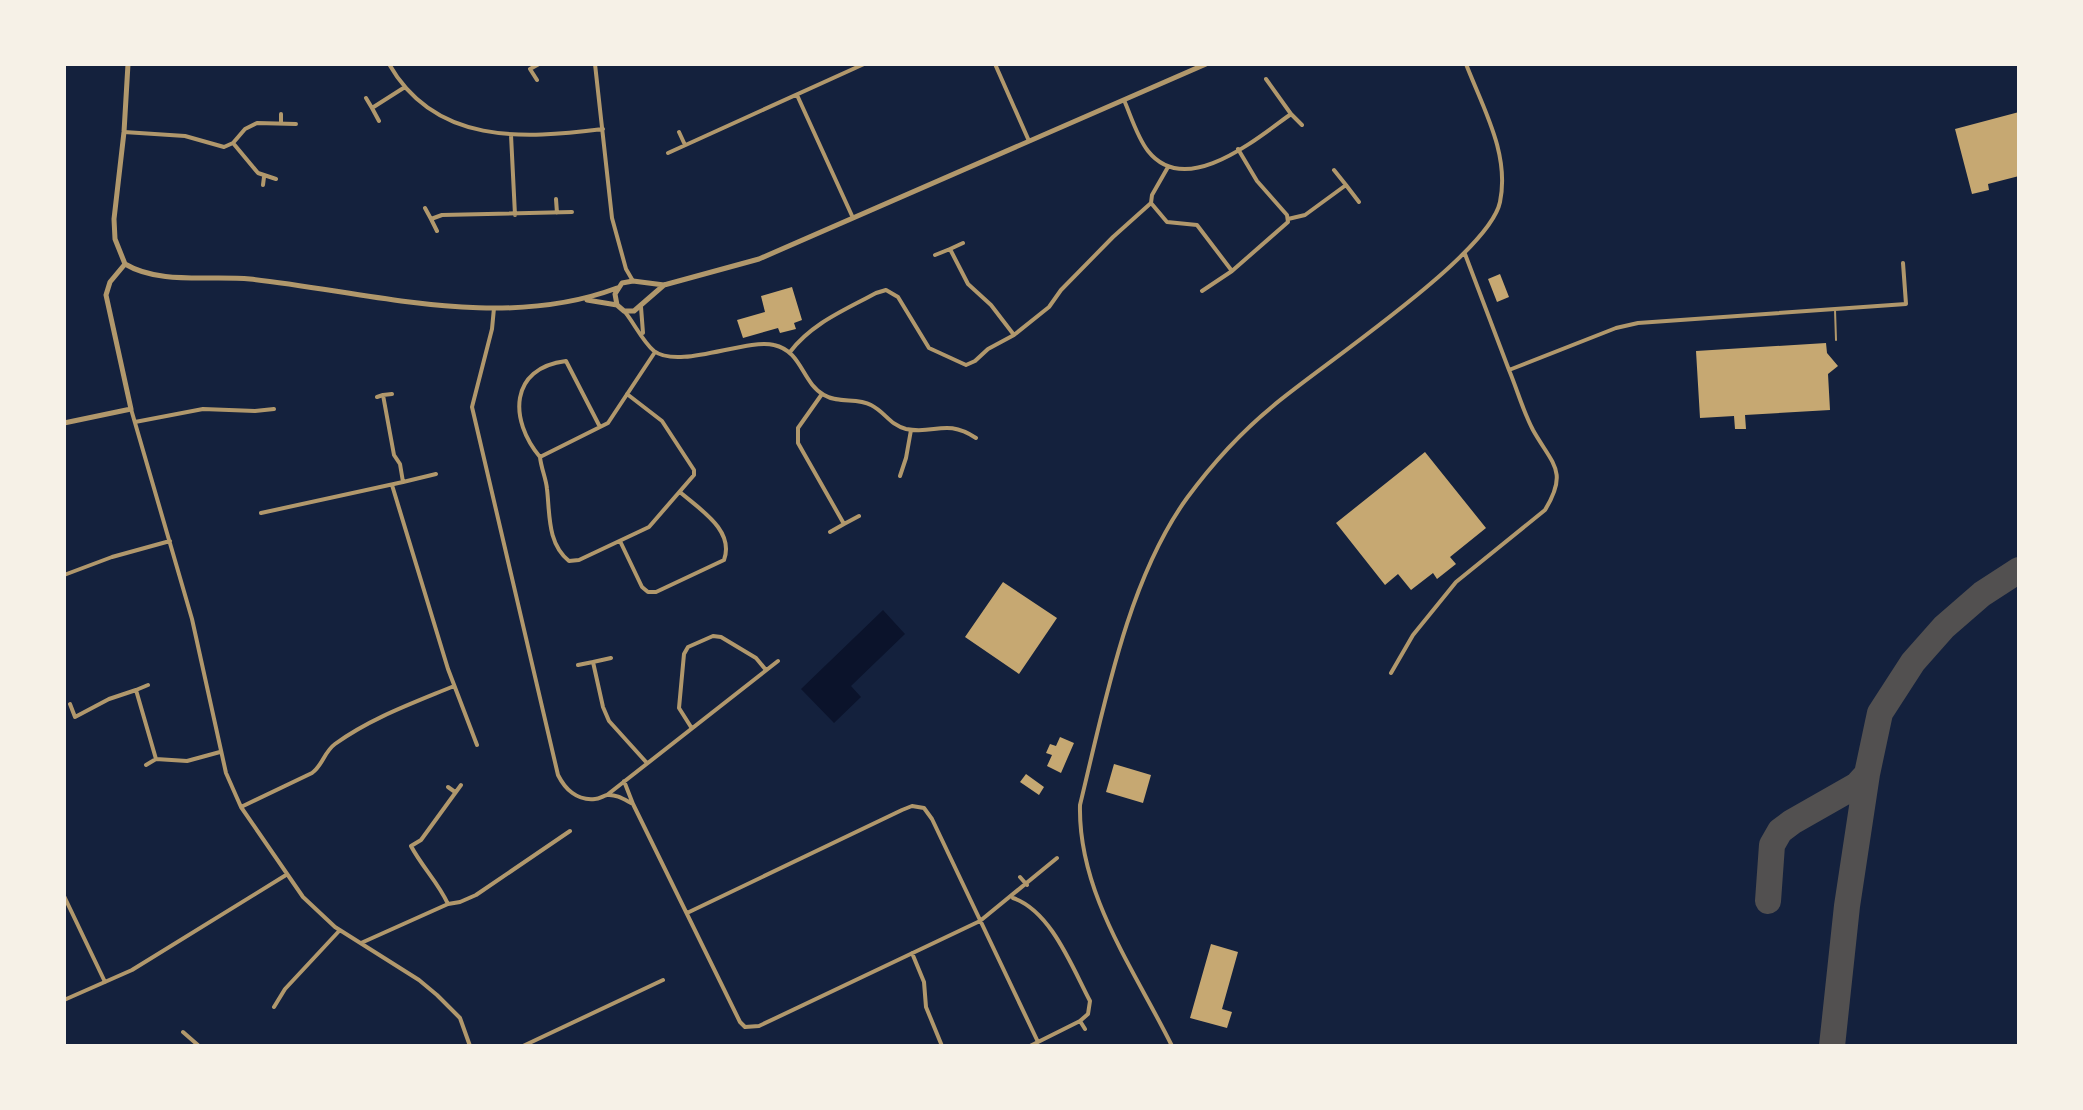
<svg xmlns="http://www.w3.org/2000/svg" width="2083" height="1110" viewBox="0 0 2083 1110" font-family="Arial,sans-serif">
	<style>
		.water { fill: #0b132b }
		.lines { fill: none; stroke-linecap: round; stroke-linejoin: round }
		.taxiway { stroke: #525050; stroke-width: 26 }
		.building { fill: #c6a872 }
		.service { stroke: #b1986c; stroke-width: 2 }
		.minor { stroke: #b1986c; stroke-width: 4 }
		.tertiary { stroke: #b1986c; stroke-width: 5 }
	</style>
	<rect width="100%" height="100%" fill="#14213d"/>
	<path class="water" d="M883,610L905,634L851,686L861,697L834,723L801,689Z"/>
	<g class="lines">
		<path class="taxiway" d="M1768,901L1772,845L1780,831L1792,822L1857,785L1867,774
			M1832,1046L1847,906L1867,774L1880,713L1913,662L1944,627L1982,594L2019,570"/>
	</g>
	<path class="building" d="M2019,112V176L1988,184L1989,190L1972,194L1955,129Z
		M1500,274L1509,297L1497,302L1488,279Z
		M792,287L802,320L794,323L796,329L780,333L778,328L743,338L737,320L765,312L761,296Z
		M1826,343L1827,353L1838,366L1828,374L1830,410L1745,415L1746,429H1735L1734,416L1700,418L1696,351Z
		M1425,452L1486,528L1450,557L1456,564L1437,579L1433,573L1411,590L1398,574L1385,585L1336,523Z
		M1003,582L1057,618L1019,674L965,637Z
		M1060,737L1074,743L1061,773L1047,766L1052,755L1046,753L1050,744L1056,746Z
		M1114,764L1151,775L1143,803L1106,792Z
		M1026,774L1044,787L1039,795L1020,782Z
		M1211,944L1238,952L1222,1009L1232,1012L1227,1028L1190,1018Z"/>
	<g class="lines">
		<path class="service" d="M1835,310L1836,340"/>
		<path class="minor" d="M389,64C435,145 523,139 603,129
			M595,64L612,218L626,269L633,281
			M995,64L1029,141
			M1266,79L1291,114
			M537,80L530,69L539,64
			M797,95L853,218
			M366,98L372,108L405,87
			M1124,100C1131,116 1137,137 1148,151C1186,199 1256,139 1291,114L1302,125
			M372,108L379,121
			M281,123V114
			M124,132L185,136L224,147L233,143L245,129L257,123L296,124
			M679,132L685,145
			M511,135L515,215
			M233,143L258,173L276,179
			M668,153L864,64
			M1334,170L1346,185
			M263,185L264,177
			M556,199L557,213
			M1151,203L1167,222L1197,225L1232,271
			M425,208L431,219
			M1288,219L1305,215L1346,185L1359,202
			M437,231L431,219L442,215L572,212
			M950,249L963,243
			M1465,254L1509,370
			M935,255L950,249L968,284L991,305L1014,335
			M1202,291L1232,271L1288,222L1287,215L1257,181L1238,149
			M641,307L643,333
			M494,308L492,329L472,407L558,775C565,789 577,801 595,799C599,799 603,796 607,795C617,794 625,800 633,804L740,1022L745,1027L759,1026L980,921L1057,858
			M625,312C634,323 643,342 654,351C679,370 746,338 774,345C802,351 802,383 824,395C839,404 857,397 871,405C885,412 890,425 906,429C935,435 945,418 976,438
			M790,352C812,323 845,310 876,293L886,290L898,297L929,348L966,365L975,361L988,349L1014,335L1049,307L1061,290L1113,237L1151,203L1152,195L1168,167
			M627,394L662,421L694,470V475L649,527L579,560L569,561C547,543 550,514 547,489C546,478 541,468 540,457L608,423L655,352
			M822,394L798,428V443L844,524L859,516
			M383,395L392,394
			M131,409L192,619L226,773L241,807L303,897L335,927L419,980L437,995L460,1018L470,1046
			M135,422L203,409L255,411L274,409
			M540,457C509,420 509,368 566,361L600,427
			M900,476L906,458L911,430
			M403,482L436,474
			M392,485L448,669L477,745
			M261,513L403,482L400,464L394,455L383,395L377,397
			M830,532L844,524
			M620,541L642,587L648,592H656L724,560C735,530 699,509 680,492
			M64,575L112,557L170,541
			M593,662L611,658
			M578,665L593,662L603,707L609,721L647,763
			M1391,673L1413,635L1456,582L1545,510C1569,471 1552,464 1533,430C1523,411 1517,389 1509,370L1616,328L1638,323L1906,304L1903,263
			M148,685L136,690L156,759
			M70,704L75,717L109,699L136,690
			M691,727L679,708L684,654L688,647L713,636L721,637L756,658L766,670
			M146,765L156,759L187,761L220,752
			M624,781L633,804
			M448,787L455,792
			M607,795L778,661
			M241,807L312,773C323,765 324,752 335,744C371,718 413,703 454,686
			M1020,877L1027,885
			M64,896L105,982
			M448,904C438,882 422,867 411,846L421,840L461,785
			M687,913L902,810L912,806L924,808L932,819L1038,1042L1080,1021L1088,1014L1090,1001C1072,967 1051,911 1013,898
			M361,943L448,904L460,902L476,895L570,831
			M912,953L924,982L926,1007L942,1046
			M64,1000L132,970L286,875
			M274,1007L285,989L340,930
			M1080,1021L1085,1029
			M183,1032L199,1046
			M523,1046L663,980
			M1030,1046L1038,1042
			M1172,1046C1134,969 1078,893 1080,805C1104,707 1127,581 1187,498C1212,464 1240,433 1273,406C1320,366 1489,255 1500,202C1510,154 1483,108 1466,64"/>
		<path class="tertiary" d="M125,264C160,285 210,275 250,279C370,292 499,332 617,288
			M125,264L115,239L114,219L124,132L128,64
			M587,300L617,305L624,311H634L664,285
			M617,305L615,294L622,283L633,281L664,285L759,259L1206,64
			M64,423L131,409L106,295L110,282L125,264"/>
	</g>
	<rect width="2083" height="1110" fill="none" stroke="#f6f1e7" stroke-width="132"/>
</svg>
